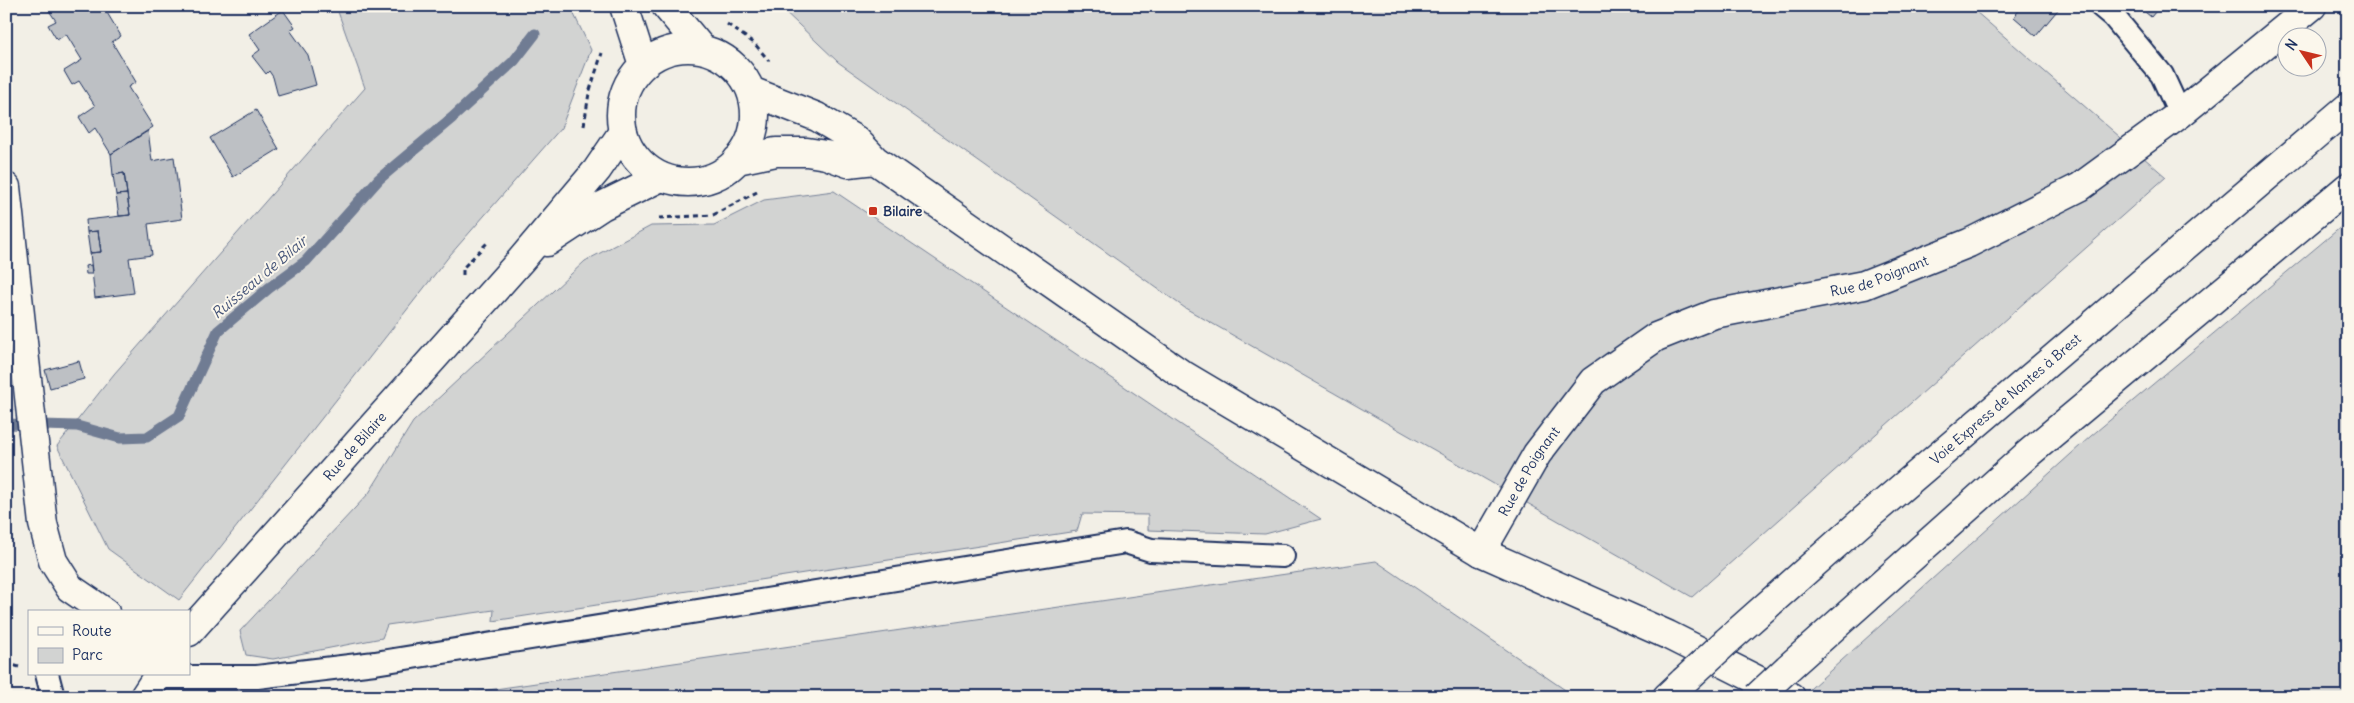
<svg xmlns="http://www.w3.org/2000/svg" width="2354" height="703" viewBox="0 0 2354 703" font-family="Delius,sans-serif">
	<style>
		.green { fill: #d2d3d2; stroke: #768198 }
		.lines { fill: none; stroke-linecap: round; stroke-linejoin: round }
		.stream { stroke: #707b93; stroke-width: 11 }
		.building { fill: #bdc0c4; stroke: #1b2f5e }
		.lane-casing { stroke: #1b2f5e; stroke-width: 26 }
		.street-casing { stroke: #1b2f5e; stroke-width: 31 }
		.secondary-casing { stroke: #1b2f5e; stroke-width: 31 }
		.highway-casing { stroke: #1b2f5e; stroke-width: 31 }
		.path { stroke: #1b2f5e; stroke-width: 3; stroke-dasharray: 5 4; stroke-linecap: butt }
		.lane { stroke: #fbf7ec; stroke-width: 22 }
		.street { stroke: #fbf7ec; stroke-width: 28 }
		.secondary { stroke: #fbf7ec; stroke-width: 28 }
		.highway { stroke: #fbf7ec; stroke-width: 28 }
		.highway-bridge-casing { stroke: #1b2f5e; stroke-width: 31; stroke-linecap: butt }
		.highway-bridge { stroke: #fbf7ec; stroke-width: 28 }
		.poi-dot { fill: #c8321e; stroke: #fbf7ec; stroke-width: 2 }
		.labels { text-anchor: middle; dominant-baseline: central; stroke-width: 4; stroke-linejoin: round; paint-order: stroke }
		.poi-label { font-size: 14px; font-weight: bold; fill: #1b2f5e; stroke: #fbf7ec; text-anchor: start }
		.street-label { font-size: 14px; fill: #1b2f5e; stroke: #fbf7ec }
		.water-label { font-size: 15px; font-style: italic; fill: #465579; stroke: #fbf7ec }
	</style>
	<rect width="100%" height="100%" fill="#f2efe6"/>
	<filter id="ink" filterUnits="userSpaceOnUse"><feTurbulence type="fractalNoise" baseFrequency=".02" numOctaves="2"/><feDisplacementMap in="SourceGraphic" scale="10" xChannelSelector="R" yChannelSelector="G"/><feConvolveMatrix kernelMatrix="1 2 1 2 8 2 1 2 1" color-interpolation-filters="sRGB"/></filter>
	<g filter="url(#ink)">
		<path class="green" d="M336,6H570L591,50L561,128L450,255L179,600L108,549L57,446L114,374L365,88Z
			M779,6H1978L1975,11L2166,177L1692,597L1185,308L838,62Z
			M834,191L1321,519L1265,534L1148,530V515L1082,514L1077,531L493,621L494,610L387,625L382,638L273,659L246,655L240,631L369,493L413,422L585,261L651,226L714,225L764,200Z
			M2348,221V697H1801L2091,436Z
			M1376,561L1574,696L440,697Z"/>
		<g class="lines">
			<path class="stream" d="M6,424L77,426L120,438L147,437L179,416L218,331L269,288L306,261L379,179L452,118L514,61L535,34"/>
		</g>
		<path class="building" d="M46,6H103L121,36L112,42L136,82L128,87L153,127L111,154L95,128L89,133L79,117L95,106L79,81L72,85L64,71L82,60L66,34L57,40L48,25L56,21Z
			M2022,6H2061L2036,36L2014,17Z
			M2138,6H2160L2151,17Z
			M283,10L295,27L290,30L308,55L316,85L278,96L273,77L269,71L266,74L252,56L260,50L249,34Z
			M256,110L279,149L233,177L210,138Z
			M148,131L152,161L174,157L182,219L148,224L152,255L129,258L134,293L95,298L90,253L101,252L98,231L87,232L86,220L130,215L124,173L113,175L111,154Z
			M124,173L127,194L116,195L113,175Z
			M127,194L130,215L119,216L116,195Z
			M98,231L101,252L90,253L87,232Z
			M91,265L92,274H86L85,266Z
			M79,361L84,379L50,388L45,370Z
			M6,686H8L9,697H6Z"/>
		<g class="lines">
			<g class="lane-casing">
				<path id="lane" d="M2101,6L2113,16L2162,75L2180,114
					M47,674L53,697
					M157,677H257L375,663L1126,542L1151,550L1283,556"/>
			</g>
			<g class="street-casing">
				<g id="street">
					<path d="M6,187L43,524L53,561L70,588L105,612"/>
					<path d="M547,242L602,206L661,177"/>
					<path id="s1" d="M1481,552L1537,454L1593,381L1656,337L1714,314L1864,285L1969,243L2080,187L2180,114L2312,6"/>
					<path id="s2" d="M189,632L521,260L597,170L623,132"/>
					<path d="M144,697L159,674"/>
				</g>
			</g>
			<g class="secondary-casing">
				<path id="secondary" d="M624,6L643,65
					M666,6L702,49
					M621 115a67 67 0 1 1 134 0a67 67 0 1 1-134 0Z
					M751,91L817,117L856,140L875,160L1180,373L1481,552L1668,635L1791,697
					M737,160L776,152H807L826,155L848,163L875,160"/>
			</g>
			<g class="highway-casing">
				<g id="highway">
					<path id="s3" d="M1727,641L1859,524L2348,107"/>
					<path d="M1788,668L2029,453L2348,187"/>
					<path d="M1667,697L1684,681"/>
				</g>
			</g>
			<path class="path" d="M727,24L754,43L769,61
				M584,126L589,93L602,53
				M659,218L713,215L757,192
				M463,275V268L487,243
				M6,663L19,667"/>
			<use href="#lane" class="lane"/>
			<use href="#street" class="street"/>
			<use href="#secondary" class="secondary"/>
			<use href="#highway" class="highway"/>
			<g class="highway-bridge-casing">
				<path id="highway-bridge" d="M1684,681L1727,641
					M1757,697L1788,668"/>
			</g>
			<use href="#highway-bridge" class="highway-bridge"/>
		</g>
	</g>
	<rect class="poi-dot" x="868" y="206" width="10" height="10" rx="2.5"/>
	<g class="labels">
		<g class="poi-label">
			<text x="883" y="211">Bilaire</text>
		</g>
		<g class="street-label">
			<text stroke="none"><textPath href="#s1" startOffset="514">Rue de Poignant</textPath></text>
			<text stroke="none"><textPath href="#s3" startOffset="369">Voie Express de Nantes à Brest</textPath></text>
			<text stroke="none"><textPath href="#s2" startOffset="249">Rue de Bilaire</textPath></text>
			<text stroke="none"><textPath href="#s1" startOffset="94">Rue de Poignant</textPath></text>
		</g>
		<g class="water-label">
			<text transform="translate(259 277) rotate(-40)">Ruisseau de Bilair</text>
		</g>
	</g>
	<rect width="2354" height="703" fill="none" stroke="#fbf7ec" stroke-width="25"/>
	<rect x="12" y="12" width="2329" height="678" fill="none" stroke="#1b2f5e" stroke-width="2" filter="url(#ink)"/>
	<rect x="28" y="610" width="162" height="65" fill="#fbf7ec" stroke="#a1a7b3"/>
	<rect x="38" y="627" width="25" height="8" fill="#fbf7ec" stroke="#a1a7b3"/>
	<text x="72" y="636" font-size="15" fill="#1b2f5e">Route</text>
	<rect x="38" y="648" width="25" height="15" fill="#d2d3d2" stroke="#a1a7b3"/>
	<text x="72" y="660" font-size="15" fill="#1b2f5e">Parc</text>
	<g transform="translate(2302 52) rotate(305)"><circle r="24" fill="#fbf7ec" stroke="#a1a7b3"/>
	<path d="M0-4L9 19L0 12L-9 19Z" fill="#c8321e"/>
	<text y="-8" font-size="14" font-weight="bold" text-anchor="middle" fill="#1b2f5e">N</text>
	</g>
</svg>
